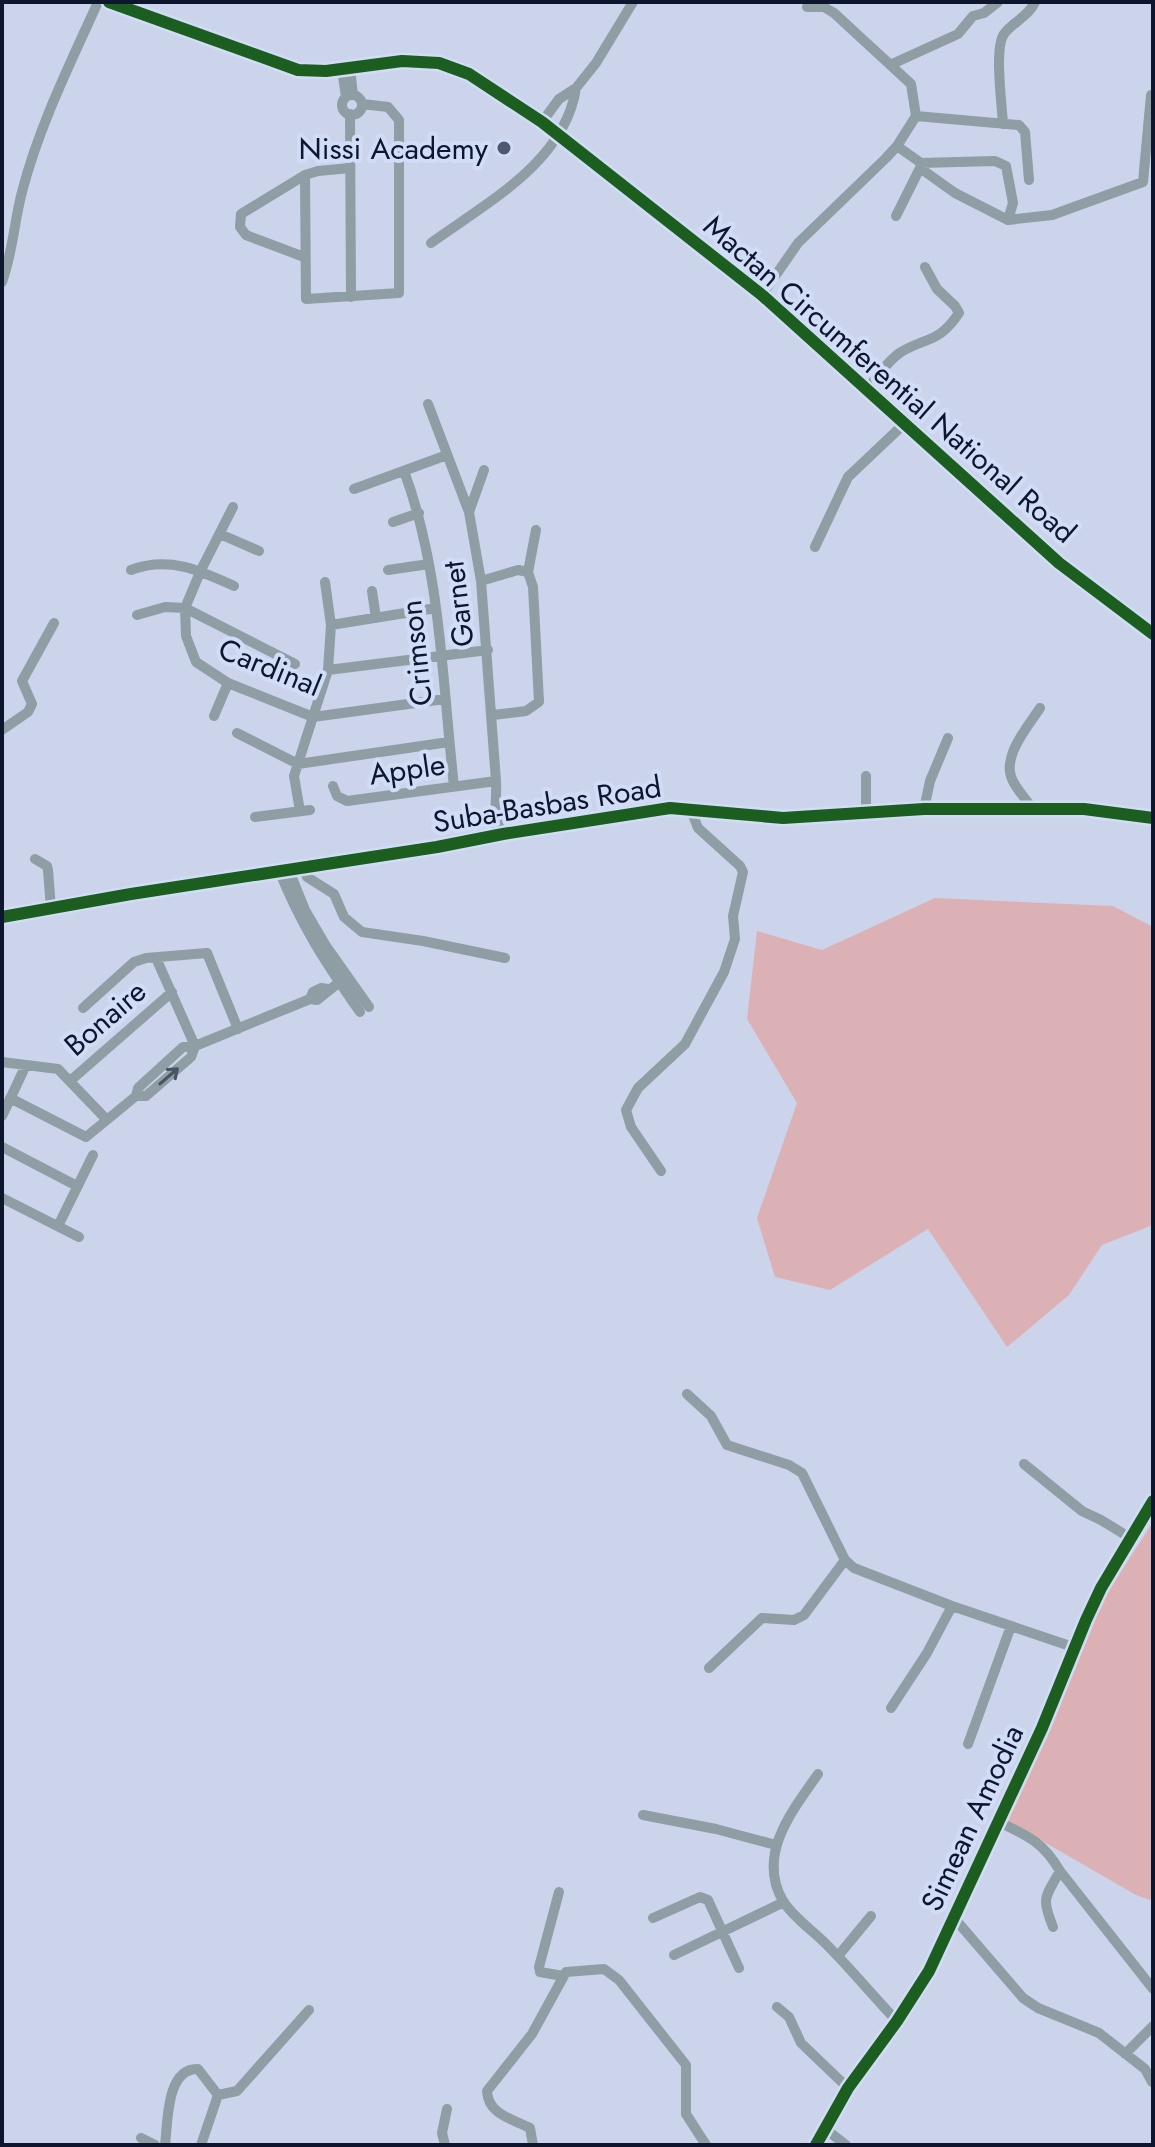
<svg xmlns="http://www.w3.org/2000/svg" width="1155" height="2147" viewBox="0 0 1155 2147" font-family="Jost,sans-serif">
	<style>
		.green { fill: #dcb1b5 }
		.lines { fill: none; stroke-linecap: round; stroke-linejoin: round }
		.minor { stroke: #8f9da4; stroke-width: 10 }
		.major { stroke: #8f9eaa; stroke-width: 12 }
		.cycleway-casing { stroke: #d1dcf7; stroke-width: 17 }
		.cycleway { stroke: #1b5e20; stroke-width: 12 }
		.oneway { stroke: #485363 }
		.poi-dot { fill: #505870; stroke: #d1dcf7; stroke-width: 3 }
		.labels { text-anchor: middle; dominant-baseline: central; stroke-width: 8; stroke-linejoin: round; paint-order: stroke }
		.poi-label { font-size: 30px; fill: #0e162e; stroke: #d1dcf7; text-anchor: end }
		.street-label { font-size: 30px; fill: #0e162e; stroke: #d1dcf7 }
	</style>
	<rect width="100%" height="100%" fill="#cbd4ea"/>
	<path class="green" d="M935,898L1113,906L1153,927V1225L1102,1245L1069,1295L1007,1347L928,1229L830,1290L775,1277L757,1218L797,1103L747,1019L757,931L822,950Z
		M1153,1522V1901L1136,1895L1008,1821L1096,1610Z"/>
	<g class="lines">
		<path class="minor" d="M890,65L958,34L973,16L984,13L998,2
			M350,68L353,95
			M342,69L346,97
			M342 105a10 10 0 1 1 20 0a10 10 0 1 1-20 0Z
			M350,114L351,297
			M916,116L1019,125L1025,132L1029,180
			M542,122L559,99L576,88L596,63L633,2
			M1003,124C1002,105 994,48 1004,34C1013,22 1029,16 1035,2
			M897,146L921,163L995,161L1006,166L1013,203L1008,220
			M921,163L920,168L955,193L1008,220L1052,215L1143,182L1151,95
			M305,175L306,299L399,293V120L388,107L362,104
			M896,216L920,168
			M431,243C486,203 565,162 576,88
			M304,257L246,235L240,227L241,214L305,175L318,171L350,168
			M2,282C13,252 14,222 22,192C39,126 70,64 98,2
			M762,295L798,243L886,158L897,146L916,116L911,84L834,13L824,7H807
			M866,390C877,378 887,361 901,352C928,336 938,344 959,313L955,306L937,289L925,267
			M428,404L469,512L481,581L496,781C497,800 494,817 494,836
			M404,471C441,571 442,680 454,786
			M354,489L447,455
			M233,507L201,570L185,608L186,636L196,662L228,683L313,717L445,699
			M469,512L484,470
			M393,522L419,513
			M220,534L259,551
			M815,547L848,477L904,424
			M131,570C169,556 199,570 234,586
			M388,570L429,564
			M481,581L518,570L528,572
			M372,591L376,618
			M137,615L165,607L185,608L295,664
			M331,625L436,608
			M328,670L488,650
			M493,715L526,711L539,702L533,587L528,572L536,530
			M214,716L228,683
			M2,730L28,712L32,704L22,681L54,623
			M237,733L298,764L449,742
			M866,776V813
			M333,786L337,796L347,801L496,781
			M497,806L502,811L503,834
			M924,809L930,781L948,738
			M1033,809C1027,801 1019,792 1014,783C999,759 1027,728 1040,708
			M300,811L294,776L328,670L331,625L325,582
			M255,817L310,810
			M35,859L47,866L48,870L51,909
			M302,866L307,877L334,894L344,917L362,932L423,941L505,958
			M288,868L305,910L326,946L369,1007
			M279,870C300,924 327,965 360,1012
			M2,917L131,894L437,847L503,834L670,808L783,818L924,809H1084L1153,818
			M156,958L195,1046
			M310,999L313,992L321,988L328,989
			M83,1008L134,962L146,958L207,953L238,1029
			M2,1062L58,1069L106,1119
			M70,1081L172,992
			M136,1096H146L191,1057L195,1046
			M10,1098L86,1137L136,1096L138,1088L183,1047L195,1046L310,999L317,1000L347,976
			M2,1116L26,1065
			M2,1147L77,1186
			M661,1171L631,1127L626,1110L638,1088L685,1044L724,972L735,939L733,916L743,872L740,866L698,828L691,810
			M2,1198L79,1237
			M58,1226L93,1155
			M687,1394L711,1416L727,1445L789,1465L802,1473L845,1560L854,1568L952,1606L1073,1647
			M1024,1464L1082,1511L1101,1520L1132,1539
			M709,1668L762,1618L794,1620L804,1615L845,1560
			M891,1708L927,1653L952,1606
			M968,1744L1011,1626
			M818,1774C793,1810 756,1854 783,1901C793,1917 813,1931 826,1944C851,1969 873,1996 897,2021
			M643,1815L716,1829L776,1845
			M999,1822C1028,1836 1043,1842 1060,1871L1153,1989
			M559,1892L539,1967L540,1972L563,1976
			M653,1918L700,1897L708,1900L739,1968
			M955,1919L1023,1998L1038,2008L1099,2033L1145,2069L1152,2082
			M1053,1927C1041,1897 1045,1898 1060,1871
			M674,1955L784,1902
			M838,1956L871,1916
			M777,2007L789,2017L801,2043L848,2088
			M1125,2054L1153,2026
			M218,2095L237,2091L309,2010
			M824,2128L846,2145
			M141,2138L155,2145
			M165,2145C168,2122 166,2068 198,2069L218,2095
			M201,2145L218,2095
			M445,2145L442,2133L447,2109
			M533,2145L530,2128C513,2119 488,2115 487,2091L532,2034L566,1972L604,1969L619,1980L686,2065V2114L706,2145
			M816,2145L848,2088L897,2021L929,1971L1042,1728L1086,1620L1101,1588L1153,1501"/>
		<path class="major" d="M109,2L298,70L326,71L402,61L439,63L469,74L542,122L762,295L1059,563L1153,634"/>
		<g class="cycleway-casing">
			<path id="cycleway" d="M109,2L298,70L326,71L402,61L439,63L469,74L542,122L762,295L1059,563L1153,634
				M2,917L131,894L437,847L503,834L670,808L783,818L924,809H1084L1153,818
				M816,2145L848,2088L897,2021L929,1971L1042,1728L1086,1620L1101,1588L1153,1501"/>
		</g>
		<use href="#cycleway" class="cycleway"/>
	</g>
	<defs><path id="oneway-shaft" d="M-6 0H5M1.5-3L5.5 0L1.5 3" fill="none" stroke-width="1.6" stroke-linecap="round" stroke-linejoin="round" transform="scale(2)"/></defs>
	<use class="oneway" href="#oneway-shaft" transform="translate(169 1076) rotate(-41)"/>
	<circle class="poi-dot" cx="504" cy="148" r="8"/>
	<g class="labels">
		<g class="poi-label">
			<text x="488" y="148">Nissi Academy</text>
		</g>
		<g class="street-label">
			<text transform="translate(890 379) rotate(41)">Mactan Circumferential National Road</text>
			<text transform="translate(458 604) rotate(-97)">Garnet</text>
			<text transform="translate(416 653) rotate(-96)">Crimson</text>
			<text transform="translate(270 667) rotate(22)">Cardinal</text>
			<text transform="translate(407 769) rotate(-8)">Apple</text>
			<text transform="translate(547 804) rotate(-9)">Suba-Basbas Road</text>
			<text transform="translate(105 1018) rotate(-41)">Bonaire</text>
			<text transform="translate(972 1818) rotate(-65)">Simean Amodia</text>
		</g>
	</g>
	<rect width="1155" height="2147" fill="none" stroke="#0e162e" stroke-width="8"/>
</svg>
